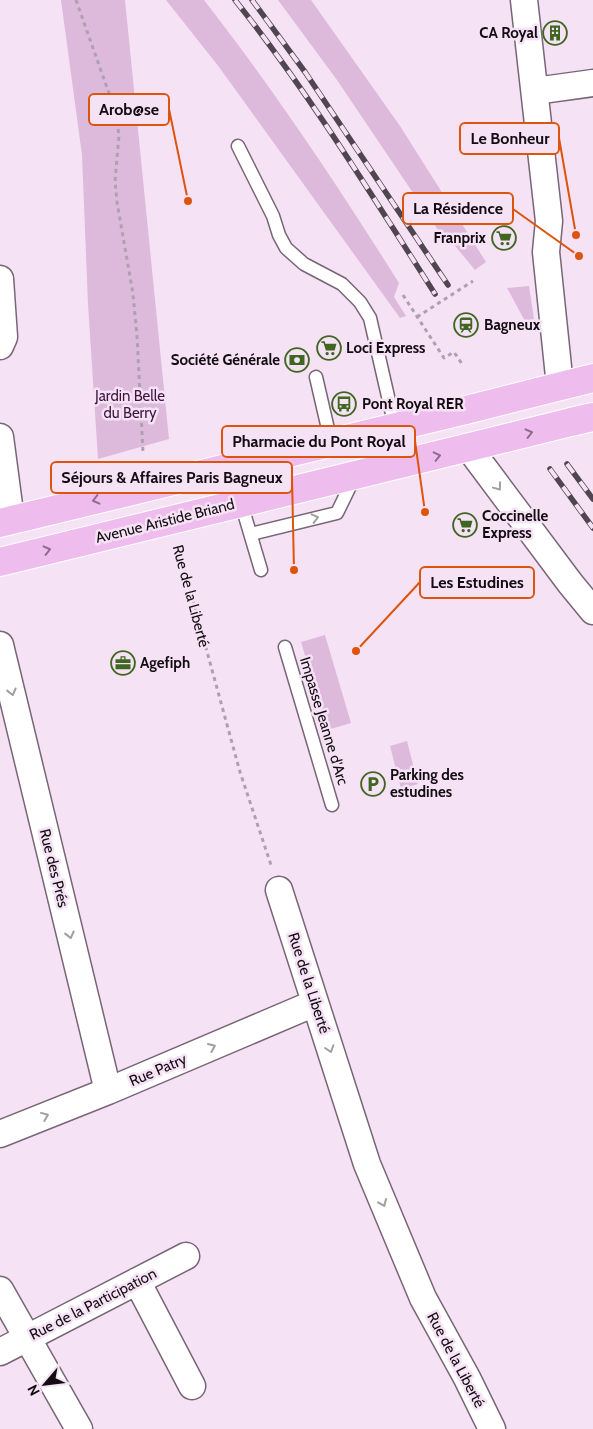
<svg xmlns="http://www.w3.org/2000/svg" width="593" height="1429" viewBox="0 0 593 1429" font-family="Cabin,sans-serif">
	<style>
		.green { fill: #ddbadb }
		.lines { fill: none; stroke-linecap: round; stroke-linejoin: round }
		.lane-casing { stroke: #786676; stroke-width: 15 }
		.street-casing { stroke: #786676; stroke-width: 29 }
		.primary-casing { stroke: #fff; stroke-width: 30 }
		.path { stroke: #b0a0af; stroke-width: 3; stroke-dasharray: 4 4; stroke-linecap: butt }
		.lane { stroke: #fff; stroke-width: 12 }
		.street { stroke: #fff; stroke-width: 26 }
		.primary { stroke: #efbcee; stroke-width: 28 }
		.rail-casing { stroke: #50464f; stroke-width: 5.5 }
		.rail { stroke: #f6e2f5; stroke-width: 4; stroke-dasharray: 11; stroke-linecap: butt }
		.primary-bridge-casing { stroke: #fff; stroke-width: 30; stroke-linecap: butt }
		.primary-bridge { stroke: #efbcee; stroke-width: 28 }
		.oneway { stroke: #8c6d8b }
		.oneway2 { stroke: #a19ea0 }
		.labels { text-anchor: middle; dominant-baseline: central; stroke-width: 5; stroke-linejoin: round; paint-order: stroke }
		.poi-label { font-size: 15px; font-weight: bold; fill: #130c12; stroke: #f6e2f5; text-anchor: start }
		.park-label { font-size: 15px; fill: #3f153f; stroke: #f6e2f5 }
		.street-label { font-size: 15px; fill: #130c12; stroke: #f6e2f5 }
		.leader { fill: none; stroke: #dd550c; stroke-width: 2 }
		.callout-dot { fill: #dd550c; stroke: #f6e2f5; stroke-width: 2 }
		.callout { fill: #f6e2f5; stroke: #dd550c; stroke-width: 2 }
		.callout-label { font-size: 16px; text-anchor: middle; font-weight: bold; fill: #130c12 }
	</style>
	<rect width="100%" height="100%" fill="#f6e2f5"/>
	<path class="green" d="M61,0H125L169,439L98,459L88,304L82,155Z
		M166,0H204C275,91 338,186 399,283L394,297L406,316L400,318L219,67Z
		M278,0H311L400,126L486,262L475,270L451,241L438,230L337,80Z
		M529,286L534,319L526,323L507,288Z
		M325,635L351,723L327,730L301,642Z
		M407,741L418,784L401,789L390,746Z"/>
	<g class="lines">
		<g class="lane-casing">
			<path id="lane" d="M238,146L273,216L279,235L286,248L304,264L342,284L360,302L370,318L395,427
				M316,377L331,442
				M241,503L261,570
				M251,534L337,513L355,476
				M285,647L332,805"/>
		</g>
		<g class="street-casing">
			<path id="street" d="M524,0L549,221L546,252L560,386
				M535,91L593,83
				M0,279L4,337L0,346
				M0,437L11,520
				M469,448L570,583L593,611
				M0,645L108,1091
				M279,890L367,1164L423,1298L467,1378L492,1429
				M0,1134L108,1091L315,1003
				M137,1281L192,1386
				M0,1290L79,1429
				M0,1352L186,1256"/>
		</g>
		<g class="primary-casing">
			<path id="primary" d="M549,389L593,378
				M571,422L593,417
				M0,523L466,410
				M0,562L486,443"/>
		</g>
		<path class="path" d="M76,0L116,113L119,136L115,181L117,202L133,294L137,336L143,452
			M403,295L444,358L454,352L462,364
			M417,317L473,281
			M396,354L407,351
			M178,546L240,772L272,868"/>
		<use href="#lane" class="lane"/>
		<use href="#street" class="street"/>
		<use href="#primary" class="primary"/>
		<g class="rail-casing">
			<path id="rail" d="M235,0C309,93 371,194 435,294
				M252,0L305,72L448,285
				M567,464L593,499
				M550,469L593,528"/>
		</g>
		<use href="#rail" class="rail"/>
		<g class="primary-bridge-casing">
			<path id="primary-bridge" d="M466,410L549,389
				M486,443L571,422"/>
		</g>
		<use href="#primary-bridge" class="primary-bridge"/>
	</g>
	<defs><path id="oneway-chevron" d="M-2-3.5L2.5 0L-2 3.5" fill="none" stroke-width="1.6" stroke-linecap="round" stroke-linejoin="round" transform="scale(1.25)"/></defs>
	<g class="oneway">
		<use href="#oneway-chevron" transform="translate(529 433) rotate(-14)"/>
		<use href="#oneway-chevron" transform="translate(437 456) rotate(-13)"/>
		<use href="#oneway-chevron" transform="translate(96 500) rotate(166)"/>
		<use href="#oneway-chevron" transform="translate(47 550) rotate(-14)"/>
	</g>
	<g class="oneway2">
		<use href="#oneway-chevron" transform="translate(498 487) rotate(53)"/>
		<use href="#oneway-chevron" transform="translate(315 518) rotate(-14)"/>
		<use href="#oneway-chevron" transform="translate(12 692) rotate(76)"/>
		<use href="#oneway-chevron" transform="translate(70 935) rotate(76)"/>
		<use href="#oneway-chevron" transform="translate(212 1047) rotate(-23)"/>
		<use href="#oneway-chevron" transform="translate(330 1049) rotate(72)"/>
		<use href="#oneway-chevron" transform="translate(45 1116) rotate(-22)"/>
		<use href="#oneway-chevron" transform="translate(383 1203) rotate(67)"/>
	</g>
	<defs>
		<g id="building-ring" transform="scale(1.25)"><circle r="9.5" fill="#f6e2f5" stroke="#406722" stroke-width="1.5"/><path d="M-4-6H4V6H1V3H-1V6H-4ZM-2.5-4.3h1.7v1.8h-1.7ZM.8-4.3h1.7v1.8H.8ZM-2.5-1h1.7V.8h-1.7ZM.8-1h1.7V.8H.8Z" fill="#406722"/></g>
		<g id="supermarket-ring" transform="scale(1.25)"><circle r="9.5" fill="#f6e2f5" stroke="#406722" stroke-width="1.5"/><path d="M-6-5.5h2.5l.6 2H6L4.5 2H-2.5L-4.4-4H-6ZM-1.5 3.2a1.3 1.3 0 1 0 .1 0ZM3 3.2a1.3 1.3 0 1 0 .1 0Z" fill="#406722"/></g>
		<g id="station-ring" transform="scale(1.25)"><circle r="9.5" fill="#f6e2f5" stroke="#406722" stroke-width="1.5"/><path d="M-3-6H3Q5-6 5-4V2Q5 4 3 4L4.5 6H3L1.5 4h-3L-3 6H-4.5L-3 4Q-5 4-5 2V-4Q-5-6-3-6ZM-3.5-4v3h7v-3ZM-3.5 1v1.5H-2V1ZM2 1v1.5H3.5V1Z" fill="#406722"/></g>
		<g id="bank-ring" transform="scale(1.25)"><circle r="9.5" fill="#f6e2f5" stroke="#406722" stroke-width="1.5"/><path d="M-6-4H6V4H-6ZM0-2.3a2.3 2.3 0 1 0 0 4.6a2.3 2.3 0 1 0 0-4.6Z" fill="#406722"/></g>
		<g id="bus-ring" transform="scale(1.25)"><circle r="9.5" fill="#f6e2f5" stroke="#406722" stroke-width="1.5"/><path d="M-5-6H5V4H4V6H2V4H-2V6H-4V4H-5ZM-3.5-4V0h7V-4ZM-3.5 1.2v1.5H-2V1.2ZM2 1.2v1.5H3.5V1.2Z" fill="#406722"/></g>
		<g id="office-ring" transform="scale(1.25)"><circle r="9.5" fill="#f6e2f5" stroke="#406722" stroke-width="1.5"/><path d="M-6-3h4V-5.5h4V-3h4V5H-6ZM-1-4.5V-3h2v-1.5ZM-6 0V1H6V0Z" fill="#406722"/></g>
		<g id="parking-ring" transform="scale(1.25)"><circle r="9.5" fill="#f6e2f5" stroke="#406722" stroke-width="1.5"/><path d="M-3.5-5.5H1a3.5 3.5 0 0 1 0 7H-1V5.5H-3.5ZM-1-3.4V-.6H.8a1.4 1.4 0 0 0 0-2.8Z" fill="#406722"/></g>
	</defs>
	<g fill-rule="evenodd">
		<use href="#building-ring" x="555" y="33"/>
		<use href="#supermarket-ring" x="504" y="238"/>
		<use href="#station-ring" x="466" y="325"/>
		<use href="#supermarket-ring" x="329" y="348"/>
		<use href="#bank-ring" x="297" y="360"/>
		<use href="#bus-ring" x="344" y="404"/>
		<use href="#supermarket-ring" x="465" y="525"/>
		<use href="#office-ring" x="123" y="663"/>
		<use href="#parking-ring" x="373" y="784"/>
	</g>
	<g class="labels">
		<g class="poi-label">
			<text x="538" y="33" text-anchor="end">CA Royal</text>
			<text x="486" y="238" text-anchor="end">Franprix</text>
			<text x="484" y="325">Bagneux</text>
			<text x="346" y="348">Loci Express</text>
			<text x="280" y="360" text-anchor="end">Société Générale</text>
			<text x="362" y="404">Pont Royal RER</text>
			<text x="482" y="516">Coccinelle<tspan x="482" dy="17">Express</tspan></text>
			<text x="140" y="663">Agefiph</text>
			<text x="390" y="775">Parking des<tspan x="390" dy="17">estudines</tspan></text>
		</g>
		<g class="park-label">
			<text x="130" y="396">Jardin Belle<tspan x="130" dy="17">du Berry</tspan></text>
		</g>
		<g class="street-label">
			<text transform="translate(165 521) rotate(-14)">Avenue Aristide Briand</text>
			<text transform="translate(191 596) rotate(75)">Rue de la Liberté</text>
			<text transform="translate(324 721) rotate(73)">Impasse Jeanne d'Arc</text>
			<text transform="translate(54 868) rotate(76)">Rue des Prés</text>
			<text transform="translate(309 983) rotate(72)">Rue de la Liberté</text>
			<text transform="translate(158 1070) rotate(-23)">Rue Patry</text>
			<text transform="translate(93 1304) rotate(-27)">Rue de la Participation</text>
			<text transform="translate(456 1360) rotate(62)">Rue de la Liberté</text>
		</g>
	</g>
	<path class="leader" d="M188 201L169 109M576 235L559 138M579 256L513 209M425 512L415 441M294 570L292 477M356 651L420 582"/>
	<g class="callout-dot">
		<circle cx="188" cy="201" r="5"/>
		<circle cx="576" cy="235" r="5"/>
		<circle cx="579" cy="256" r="5"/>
		<circle cx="425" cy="512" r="5"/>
		<circle cx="294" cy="570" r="5"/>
		<circle cx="356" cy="651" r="5"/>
	</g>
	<g class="callout">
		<rect x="89" y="94" width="80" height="31" rx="5"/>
		<rect x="460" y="123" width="99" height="31" rx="5"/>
		<rect x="403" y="193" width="110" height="31" rx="5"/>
		<rect x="222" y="426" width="193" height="31" rx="5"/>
		<rect x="51" y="462" width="241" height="31" rx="5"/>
		<rect x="420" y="567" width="114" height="31" rx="5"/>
	</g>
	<g class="callout-label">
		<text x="129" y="115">Arob@se</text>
		<text x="510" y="144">Le Bonheur</text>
		<text x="458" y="214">La Résidence</text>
		<text x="319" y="447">Pharmacie du Pont Royal</text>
		<text x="172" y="483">Séjours &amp; Affaires Paris Bagneux</text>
		<text x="477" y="588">Les Estudines</text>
	</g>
	<g transform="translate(45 1384) rotate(242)" stroke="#f6e2f5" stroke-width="4" paint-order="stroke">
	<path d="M0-4L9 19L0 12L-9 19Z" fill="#130c12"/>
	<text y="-8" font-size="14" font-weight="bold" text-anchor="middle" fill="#130c12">N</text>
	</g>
</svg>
